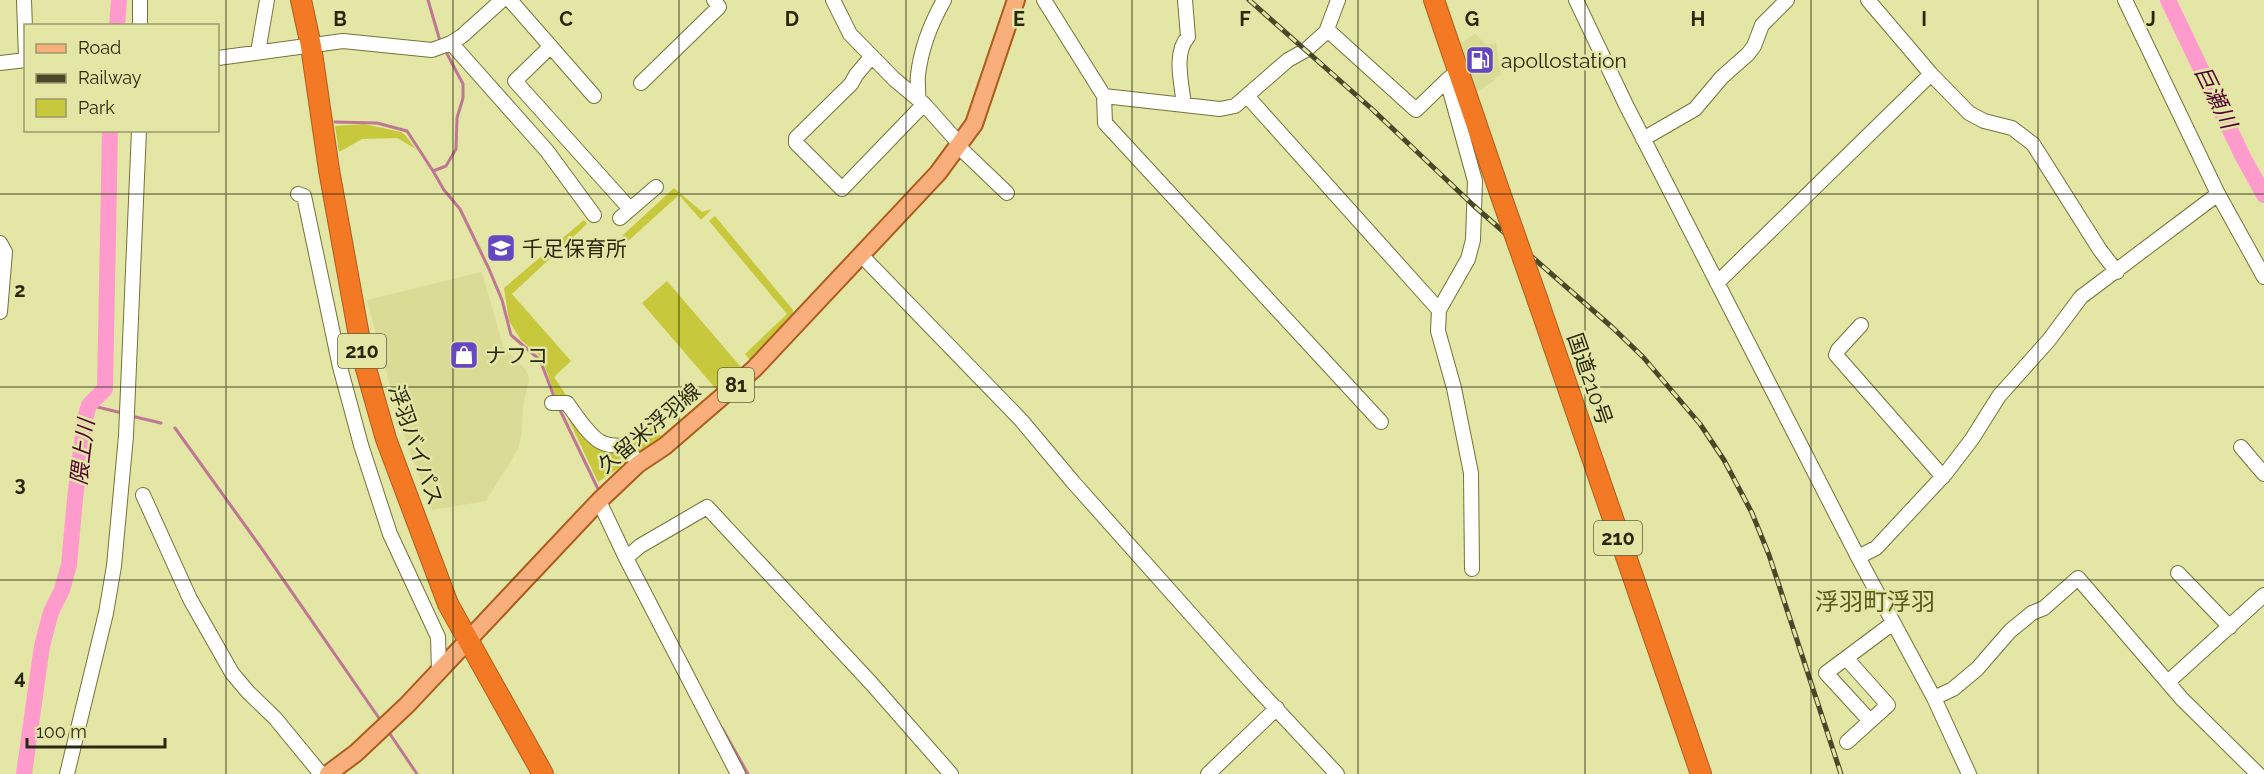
<svg xmlns="http://www.w3.org/2000/svg" width="2264" height="774" viewBox="0 0 2264 774" font-family="Raleway,'Noto Sans JP',sans-serif">
	<style>
		.built { fill: #dadb95 }
		.green { fill: #c8c83d }
		.lines { fill: none; stroke-linecap: round; stroke-linejoin: round }
		.stream { stroke: #be7893; stroke-width: 3 }
		.river { stroke: #fe9bcc; stroke-width: 16 }
		.minor-casing { stroke: #727337; stroke-width: 16 }
		.major-casing { stroke: #ac5d1d; stroke-width: 20 }
		.highway-casing { stroke: #ac5d1d; stroke-width: 22 }
		.minor { stroke: #fff; stroke-width: 14 }
		.major { stroke: #f8af7c; stroke-width: 16 }
		.highway { stroke: #f37924; stroke-width: 20 }
		.rail-casing { stroke: #494929; stroke-width: 5 }
		.rail { stroke: #e4e6a6; stroke-width: 3; stroke-dasharray: 9; stroke-linecap: butt }
		.highway-bridge-casing { stroke: #ac5d1d; stroke-width: 22; stroke-linecap: butt }
		.highway-bridge { stroke: #f37924; stroke-width: 20 }
		.grid { fill: none; stroke: #28280f; stroke-width: 1.5; stroke-opacity: 0.55 }
		.labels { text-anchor: middle; dominant-baseline: central; stroke-width: 5; stroke-linejoin: round; paint-order: stroke }
		.shield { fill: #e4e6a6; stroke: #60613c; stroke-width: 1.5 }
		.shield-label { font-size: 20px; font-weight: bold; fill: #28280f }
		.poi-label { font-size: 21px; fill: #28280f; stroke: #e4e6a6; text-anchor: start }
		.street-label { font-size: 21px; fill: #28280f; stroke: #e4e6a6 }
		.water-label { font-size: 22px; font-style: italic; fill: #510434; stroke: #e4e6a6 }
		.quarter-label { font-size: 24px; fill: #5b5b1e; stroke: #e4e6a6 }
		.grid-label { font-size: 20px; text-anchor: middle; font-weight: bold; fill: #28280f; stroke: #e4e6a6; stroke-width: 5; stroke-linejoin: round; paint-order: stroke }
	</style>
	<rect width="100%" height="100%" fill="#e4e6a6"/>
	<path class="built" d="M1475,34L1487,45L1496,43L1501,74L1494,79V81L1475,93L1457,45Z
		M482,272L503,346L526,370L529,379L523,407L521,437L518,449L486,501L432,510L401,427L367,300Z"/>
	<path class="green" d="M364,124L401,132L405,135L416,149L397,138L362,139L339,152L335,126Z
		M674,188L702,212L712,209L701,220L679,195L627,242L622,236Z
		M715,216L793,310V313L750,360L745,354L787,314L709,221Z
		M584,220L587,224L512,294L571,361L554,377L568,398L555,395L542,358L521,340L509,321L504,288Z
		M667,281L741,367L737,374L682,424L640,454L630,443L652,424L661,436L716,389L642,303Z
		M568,418L624,451L631,460L598,482Z"/>
	<g class="lines">
		<path class="stream" d="M428,0L440,41
			M445,50L463,84V98L457,118L456,149L446,166L433,171L444,190L460,209L489,269L502,300L511,335L540,360L555,399
			M335,122L377,123L407,131L433,171
			M89,405L122,413
			M559,408L598,489
			M131,416L161,423
			M175,428L262,549L381,721
			M722,728L748,774
			M388,731L417,774"/>
		<path class="river" d="M2168,0L2243,157L2264,195
			M117,26L119,0
			M24,774L42,646L51,612L62,590L69,565L75,499L85,419L89,405L105,389L110,130"/>
		<g class="minor-casing">
			<path id="minor" d="M24,0L26,58
				M510,0L594,96
				M833,0L850,34L894,79L924,104L956,140L959,147L1007,193
				M1044,0L1104,96L1220,109L1235,106L1288,60L1306,50L1326,32L1338,0
				M1576,0L1626,105L1858,557L1934,698L1969,774
				M2125,0L2218,194L2264,277
				M140,26V0
				M1326,32L1332,34L1416,110L1447,80
				M451,43L547,151L594,215
				M550,47L515,81L630,209
				M258,52L267,0
				M872,56L856,75L851,84L796,138V143L842,189L924,104
				M218,58L343,41L432,50L451,43L462,36L502,0
				M0,63L26,60
				M1458,71L1447,80L1475,181L1473,240L1468,259L1439,310L1438,331L1454,388L1471,473L1472,569
				M1931,74L1969,113L1984,121L2012,128L2033,144L2100,250L2117,272
				M641,83L719,7L714,0
				M1104,96L1105,123L1381,422
				M1247,96L1439,310
				M918,99C919,91 917,83 918,75C921,49 931,23 944,0
				M1184,105C1182,85 1173,53 1188,37L1185,0
				M1643,139L1695,109L1722,77L1748,54L1754,46L1762,25L1787,0
				M298,194L304,196L340,367L361,445L390,534L438,637L439,670
				M620,218L656,187
				M0,243L5,252L0,312
				M862,256L1021,420L1073,482L1253,684L1337,774
				M1717,283L1931,74L1868,0
				M1861,325L1838,350L1836,355L1943,477
				M552,403H567C576,415 586,432 599,441C617,452 623,435 638,464
				M2241,447L2264,474
				M143,495L190,599L232,673L248,692L275,718L321,774
				M599,501L626,558L738,774
				M1858,557L1876,548L1946,473L1972,439L1999,396L2049,340L2081,297L2218,194
				M626,558L640,546L707,507L871,683L951,774
				M2178,573L2230,627
				M1846,658L1888,705L1847,742
				M2168,682L2264,595
				M1934,698L1953,689L1977,669L2010,631L2032,613L2044,608L2078,578L2182,699L2258,774
				M1870,721L1826,673L1893,623
				M67,774L106,613L114,566L126,436L139,130
				M1208,774L1277,708"/>
		</g>
		<g class="major-casing">
			<path id="major" d="M328,774L356,753L407,705L599,501L638,464L665,446L754,369L938,173L974,124L1016,0"/>
		</g>
		<g class="highway-casing">
			<path id="highway" d="M301,0L311,46L329,170L363,358L386,439L448,604L543,774
				M1434,0L1500,193
				M1538,301L1701,774"/>
		</g>
		<use href="#minor" class="minor"/>
		<use href="#major" class="major"/>
		<use href="#highway" class="highway"/>
		<g class="rail-casing">
			<path id="rail" d="M1249,0L1373,110L1473,205L1613,328L1643,357L1700,424L1724,460L1752,513L1769,555L1841,774"/>
		</g>
		<use href="#rail" class="rail"/>
		<g class="highway-bridge-casing">
			<path id="highway-bridge" d="M1500,193L1538,301"/>
		</g>
		<use href="#highway-bridge" class="highway-bridge"/>
	</g>
	<path class="grid" d="M226,0V774M453,0V774M679,0V774M906,0V774M1132,0V774M1358,0V774M1585,0V774M1811,0V774M2038,0V774M0,194H2264M0,387H2264M0,580H2264"/>
	<defs>
		<g id="fuel-square" transform="scale(1.5)"><rect x="-9" y="-9" width="18" height="18" rx="4" fill="#6548c1" stroke="#e4e6a6"/><path d="M-5.5-6h7V0h2V4h1.3V-2.5L3-4.5l.8-.8L6-3V5H2.5V1h-1V6h-7ZM-4.2-4.7v3.2H.2V-4.7Z" fill="#fff"/></g>
		<g id="school-square" transform="scale(1.5)"><rect x="-9" y="-9" width="18" height="18" rx="4" fill="#6548c1" stroke="#e4e6a6"/><path d="M0-5L7-2L0 1L-7-2ZM-4 1L0 2.5L4 1V4Q0 6-4 4Z" fill="#fff"/></g>
		<g id="shop-square" transform="scale(1.5)"><rect x="-9" y="-9" width="18" height="18" rx="4" fill="#6548c1" stroke="#e4e6a6"/><path d="M-5-2.5h2.3a2.7 3.5 0 0 1 5.4 0H5L5.5 6h-11ZM-1.5-2.5h3a1.5 2.3 0 0 0-3 0Z" fill="#fff"/></g>
	</defs>
	<g fill-rule="evenodd">
		<use href="#fuel-square" x="1480" y="60"/>
		<use href="#school-square" x="501" y="248"/>
		<use href="#shop-square" x="464" y="355"/>
	</g>
	<g class="labels">
		<g class="shield">
			<rect x="338" y="334" width="48" height="34" rx="4.5"/>
			<rect x="718" y="368" width="36" height="34" rx="4.5"/>
			<rect x="1594" y="521" width="48" height="34" rx="4.5"/>
		</g>
		<g class="shield-label">
			<text x="362" y="351">210</text>
			<text x="736" y="385">81</text>
			<text x="1618" y="538">210</text>
		</g>
		<g class="poi-label">
			<text x="1501" y="60">apollostation</text>
			<text x="522" y="248">千足保育所</text>
			<text x="485" y="355">ナフコ</text>
		</g>
		<g class="street-label">
			<text transform="translate(1590 379) rotate(71)">国道210号</text>
			<text transform="translate(649 428) rotate(-40)">久留米浮羽線</text>
			<text transform="translate(416 445) rotate(71)">浮羽バイパス</text>
		</g>
		<g class="water-label">
			<text transform="translate(2216 97) rotate(64)">巨瀬川</text>
			<text transform="translate(82 452) rotate(-83)">隈上川</text>
		</g>
		<g class="quarter-label">
			<text x="1875" y="601">浮羽町浮羽</text>
		</g>
	</g>
	<g class="grid-label">
		<text x="340" y="26">B</text>
		<text x="566" y="26">C</text>
		<text x="792" y="26">D</text>
		<text x="1019" y="26">E</text>
		<text x="1245" y="26">F</text>
		<text x="1472" y="26">G</text>
		<text x="1698" y="26">H</text>
		<text x="1924" y="26">I</text>
		<text x="2151" y="26">J</text>
		<text x="20" y="297">2</text>
		<text x="20" y="491">3</text>
		<text x="20" y="684">4</text>
	</g>
	<rect x="24" y="24" width="195" height="108" fill="#e4e6a6" stroke="#999a6a" stroke-width="1.5"/>
	<rect x="36" y="44" width="30" height="9" fill="#f8af7c" stroke="#999a6a" stroke-width="1.5"/>
	<text x="78" y="54" font-size="18" fill="#28280f">Road</text>
	<rect x="36" y="74" width="30" height="9" fill="#494929" stroke="#999a6a" stroke-width="1.5"/>
	<text x="78" y="84" font-size="18" fill="#28280f">Railway</text>
	<rect x="36" y="99" width="30" height="18" fill="#c8c83d" stroke="#999a6a" stroke-width="1.5"/>
	<text x="78" y="114" font-size="18" fill="#28280f">Park</text>
	<path d="M27 738v9h138v-9" fill="none" stroke="#28280f" stroke-width="3"/>
	<text x="36" y="738" font-size="18" fill="#28280f" stroke="#e4e6a6" stroke-width="4.5" paint-order="stroke">100 m</text>
</svg>
